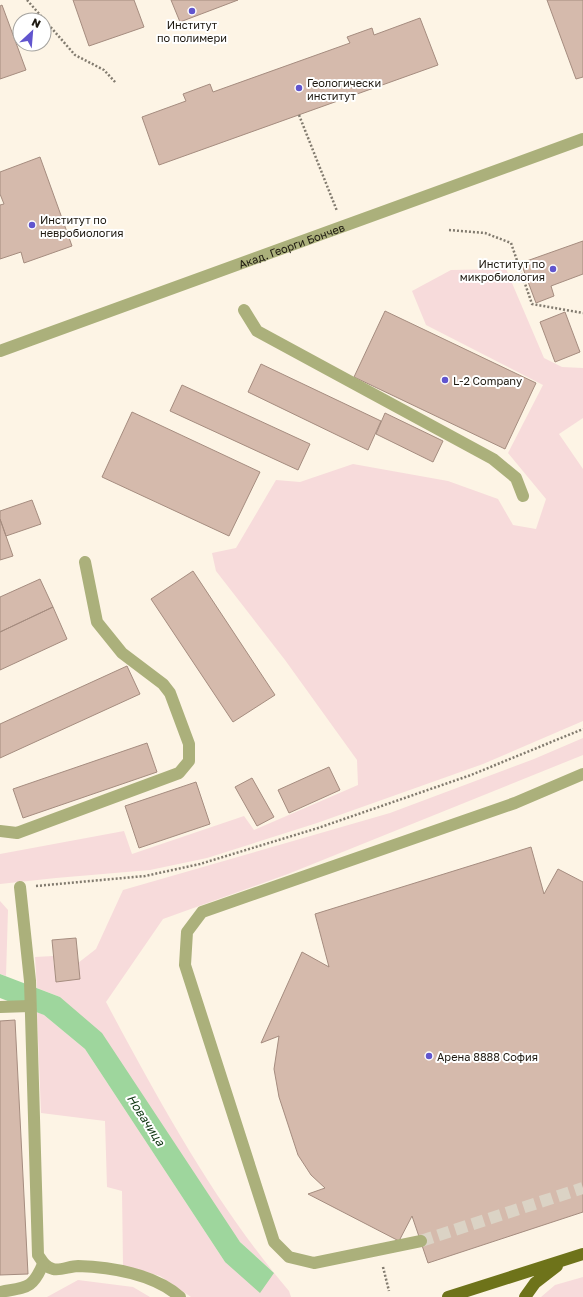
<svg xmlns="http://www.w3.org/2000/svg" width="583" height="1297" viewBox="0 0 583 1297" font-family="'Golos Text',sans-serif">
	<style>
		.green { fill: #f7dbdb }
		.water { fill: #9ed69d }
		.building { fill: #d5baac; stroke: #a58c7f }
		.lines { fill: none; stroke-linecap: round; stroke-linejoin: round }
		.minor-tunnel { stroke: #dbd3c5; stroke-width: 12; stroke-dasharray: 12 6; stroke-linecap: butt }
		.path { stroke: #827b6f; stroke-width: 2.5; stroke-dasharray: 2 2; stroke-linecap: butt }
		.minor { stroke: #abb07b; stroke-width: 12 }
		.major { stroke: #6e731a; stroke-width: 12 }
		.poi-dot { fill: #6155ce; stroke: #fff; stroke-width: 1.5 }
		.labels { text-anchor: middle; dominant-baseline: central; stroke-width: 4; stroke-linejoin: round; paint-order: stroke }
		.poi-label { font-size: 11px; fill: #1d180f; stroke: #fff; text-anchor: start }
		.street-label { font-size: 11px; fill: #1d180f; stroke: #fff }
		.water-label { font-size: 12px; font-style: italic; fill: #0f3611; stroke: #fff }
	</style>
	<rect width="100%" height="100%" fill="#fdf4e5"/>
	<path class="green" d="M506,269L544,358L562,367L583,368V418L559,434L583,469V721L483,764L317,823L207,858L150,870L56,878L0,884V854L124,831L132,854L244,816L254,830L358,785L357,760L285,660L216,571L212,553L236,548L276,480L300,482L353,464L448,481L498,499L513,525L536,529L546,499L508,453L543,385L426,325L412,291L451,270Z
		M583,738V755L288,874L163,919L106,1002C160,1103 215,1204 289,1291L291,1297H191L160,1276L123,1266L122,1191L107,1187L105,1121L41,1113L37,1012L44,1015L85,1049L225,1262L274,1273L240,1242L60,997L37,988L35,957L53,956L56,982L79,979L78,963L96,949L123,890L390,813L534,759Z
		M0,901L8,910L6,976L0,974Z
		M583,1277V1297H541L555,1285Z
		M78,1280L133,1287L150,1297H47Z"/>
	<path class="water" d="M0,974L60,997L102,1033L240,1242L274,1273L260,1293L225,1262L85,1049L44,1015L0,998Z"/>
	<path class="building" d="M73,0H134L144,27L89,46Z
		M171,0H238L180,22Z
		M547,0H583V77L576,79Z
		M2,5L26,70L0,79V6Z
		M420,18L438,65L159,165L142,117L186,101L183,94L210,84L213,92L350,43L347,37L372,28L374,35Z
		M40,157L72,246L24,263L21,252L0,259V205L4,204L0,194V172Z
		M583,241V274L551,286L554,296L536,303L521,263Z
		M385,311L536,383L505,449L354,377Z
		M565,312L580,352L555,362L540,322Z
		M261,364L381,421L368,450L248,392Z
		M182,385L310,444L298,470L170,411Z
		M132,412L260,472L229,536L102,477Z
		M385,413L443,441L433,462L376,434Z
		M32,500L41,524L6,536L0,519V511Z
		M0,519L13,556L0,560Z
		M193,571L275,695L233,722L151,599Z
		M40,579L53,607L0,632V597Z
		M53,607L67,639L0,670V632Z
		M127,666L140,694L0,758V724Z
		M147,743L157,772L23,818L13,789Z
		M329,767L340,790L289,813L278,790Z
		M252,778L274,817L257,826L235,787Z
		M196,782L210,824L139,848L125,806Z
		M531,847L544,894L558,869L583,882V1212L428,1263L412,1216L399,1241L308,1194L325,1188L311,1175L298,1155L279,1097L274,1069L279,1036L261,1043L302,952L329,967L315,914Z
		M76,938L80,979L56,982L52,940Z
		M15,1020L28,1274L0,1275V1021Z"/>
	<g class="lines">
		<path class="minor-tunnel" d="M421,1241L583,1188"/>
		<path class="path" d="M27,0L75,55L104,70L116,83
			M299,115L337,211
			M449,230L485,233L511,243L532,304L583,313
			M36,886L145,876L200,864L318,828L471,775L583,729
			M383,1267L389,1291"/>
		<g class="minor">
			<path d="M244,310L257,331L493,459L516,478L523,496"/>
			<path id="s1" d="M0,351L583,139"/>
			<path d="M0,831L17,833L179,773L189,761V744L170,693L163,684L122,653L97,622L85,562"/>
			<path d="M20,887L30,981L38,1255C42,1261 45,1267 53,1269C60,1271 70,1266 78,1266C111,1267 154,1274 180,1297"/>
			<path d="M0,1007L30,1006"/>
			<path d="M421,1241L314,1263L289,1257L274,1242L185,965L187,932L202,912L515,803L583,774"/>
			<path d="M0,1292C26,1287 32,1290 43,1264"/>
		</g>
		<path class="major" d="M448,1297L583,1254
			M525,1297L535,1283L557,1266"/>
	</g>
	<g class="poi-dot">
		<circle cx="192" cy="11" r="4"/>
		<circle cx="299" cy="88" r="4"/>
		<circle cx="32" cy="225" r="4"/>
		<circle cx="553" cy="269" r="4"/>
		<circle cx="445" cy="380" r="4"/>
		<circle cx="429" cy="1056" r="4"/>
	</g>
	<g class="labels">
		<g class="poi-label">
			<text x="192" y="24" text-anchor="middle">Институт<tspan x="192" dy="13">по полимери</tspan></text>
			<text x="307" y="82">Геологически<tspan x="307" dy="13">институт</tspan></text>
			<text x="40" y="219">Институт по<tspan x="40" dy="13">невробиология</tspan></text>
			<text x="545" y="263" text-anchor="end">Институт по<tspan x="545" dy="13">микробиология</tspan></text>
			<text x="453" y="380">L-2 Company</text>
			<text x="437" y="1056">Арена 8888 София</text>
		</g>
		<g class="street-label">
			<text stroke="none"><textPath href="#s1" startOffset="310">Акад. Георги Бончев</textPath></text>
		</g>
		<g class="water-label">
			<text transform="translate(146 1120) rotate(57)">Новачица</text>
		</g>
	</g>
	<g transform="translate(32 32) rotate(26)"><circle r="19" fill="#ffffff" stroke="#a5a39f"/>
	<path d="M0-3L7 15L0 10L-7 15Z" fill="#6155ce"/>
	<text y="-6" font-size="11" font-weight="bold" text-anchor="middle" fill="#1d180f">N</text>
	</g>
</svg>
